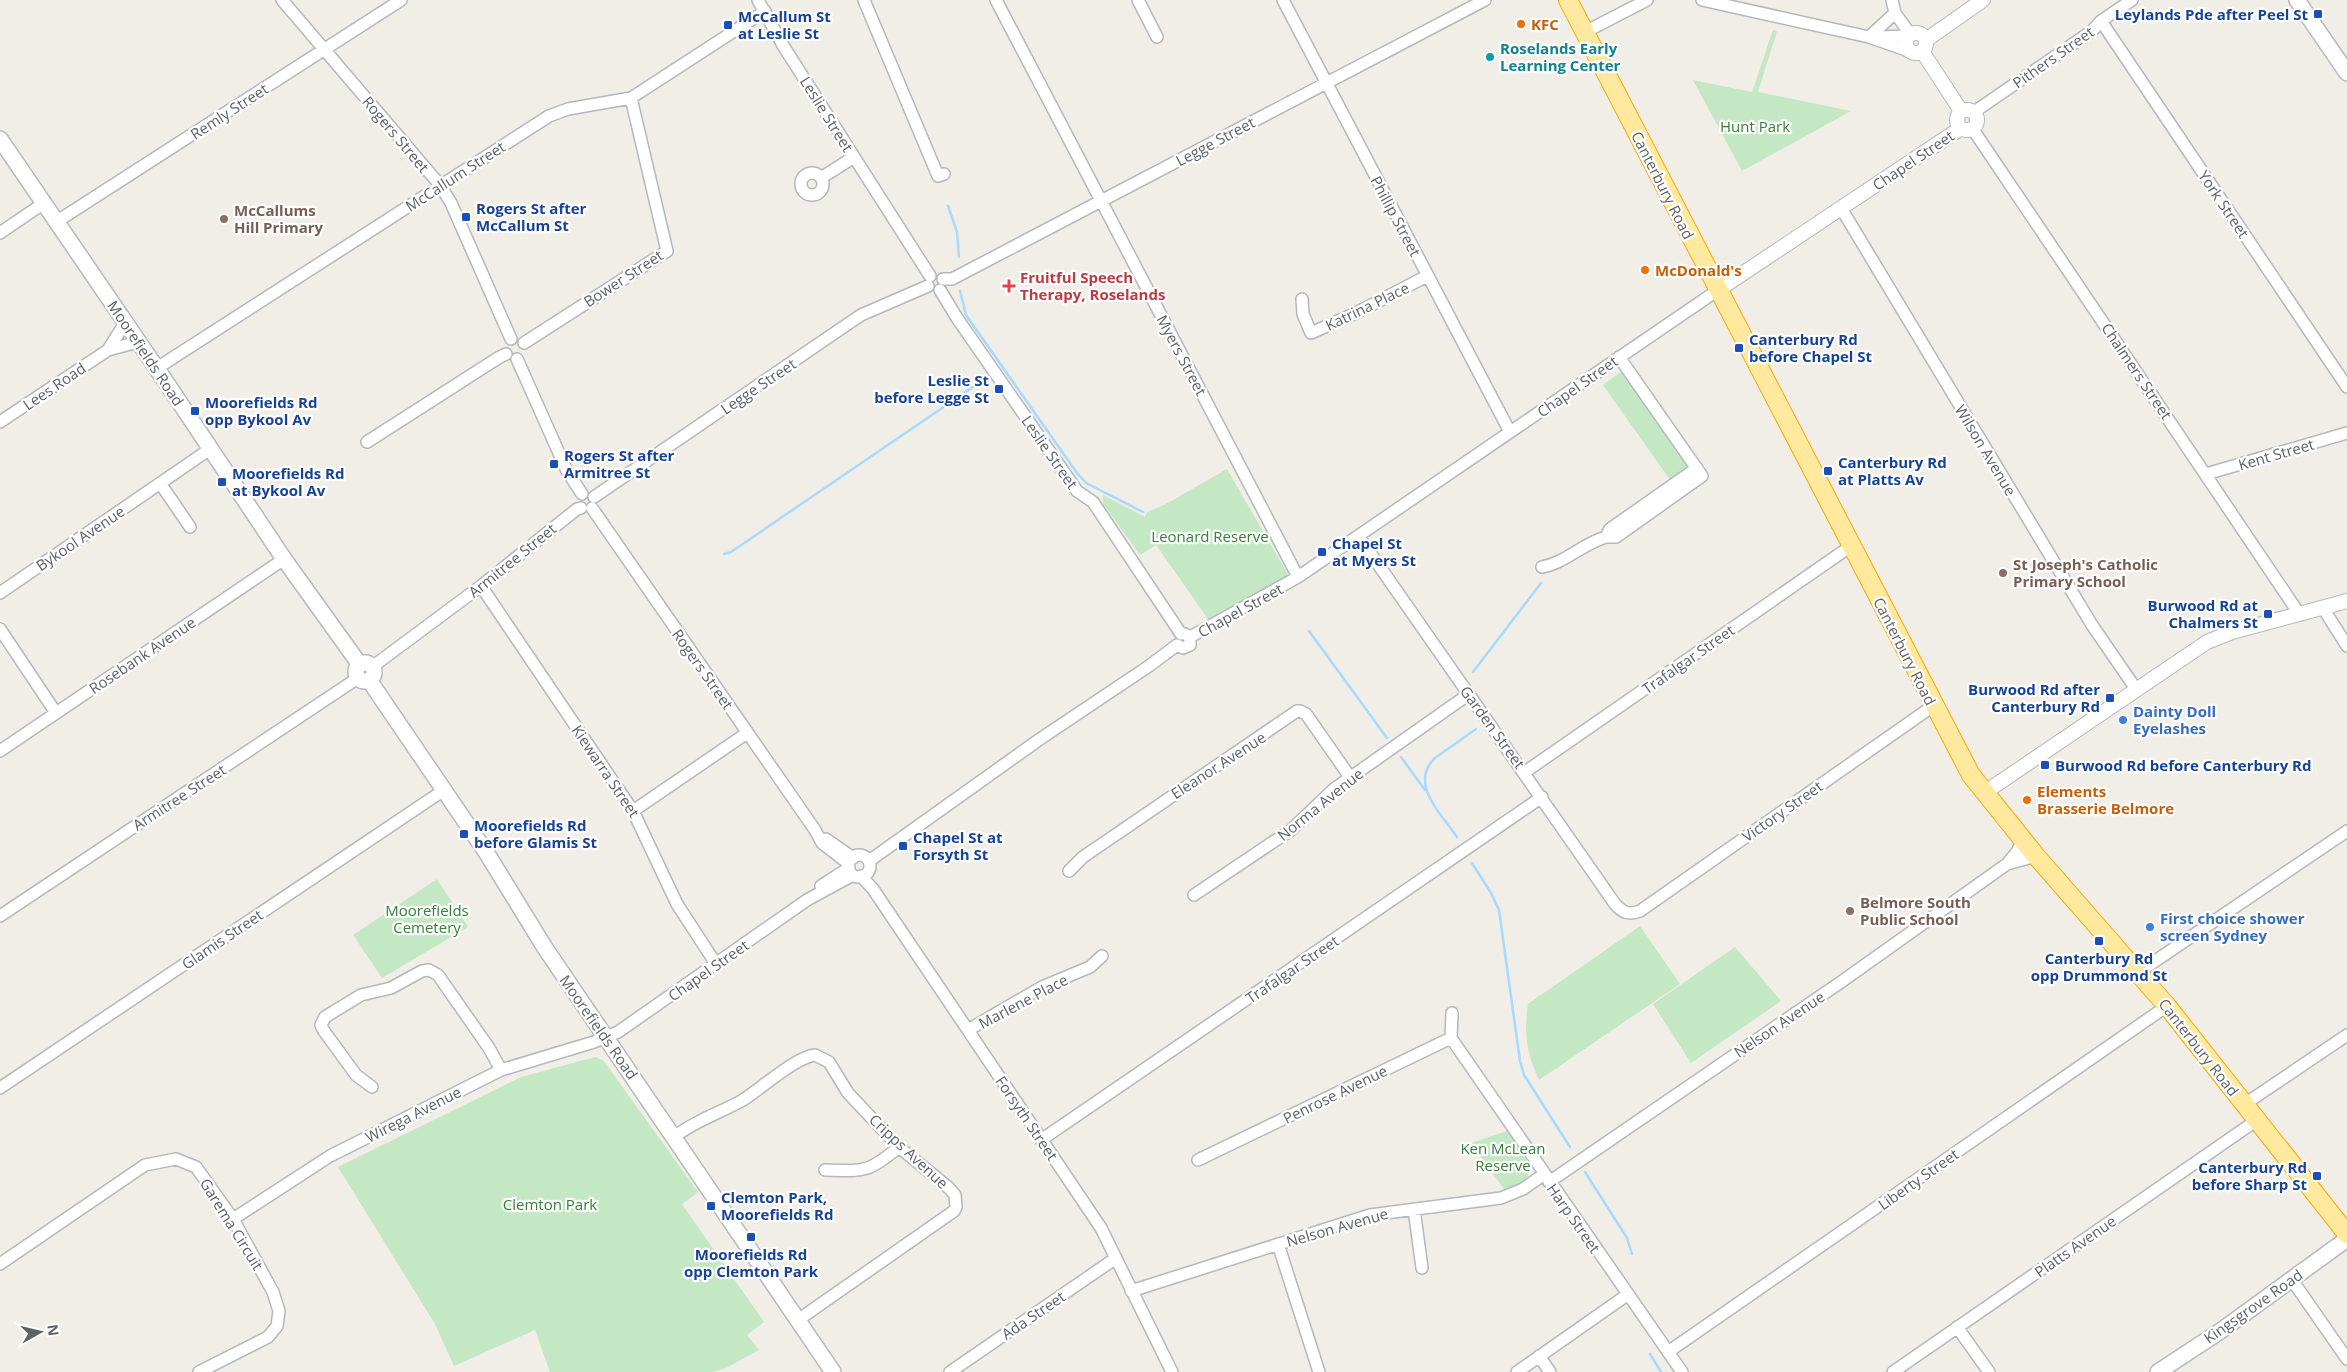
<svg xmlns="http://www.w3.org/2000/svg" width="2347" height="1372" viewBox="0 0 2347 1372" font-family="'Open Sans',sans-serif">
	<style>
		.green { fill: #c4e7c4 }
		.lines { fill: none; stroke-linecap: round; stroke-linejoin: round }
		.stream { stroke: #a8daff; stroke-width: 2.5 }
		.minor-casing { stroke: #b4b7bb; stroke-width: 14 }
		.tertiary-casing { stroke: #b4b7bb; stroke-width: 16 }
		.secondary-casing { stroke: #b5b9be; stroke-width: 18 }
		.trunk-casing { stroke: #f7a800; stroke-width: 20 }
		.minor { stroke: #fff; stroke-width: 11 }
		.tertiary { stroke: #fff; stroke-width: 14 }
		.secondary { stroke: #fff; stroke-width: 15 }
		.trunk { stroke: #fee99f; stroke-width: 18 }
		.transit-dot { fill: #1a4fb4; stroke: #fff; stroke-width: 2 }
		.food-dot { fill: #e8710a; stroke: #fff; stroke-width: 2 }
		.culture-dot { fill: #0f9aa8; stroke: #fff; stroke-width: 2 }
		.education-dot { fill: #8d6e63; stroke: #fff; stroke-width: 2 }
		.health-dot { fill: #e0444e; stroke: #fff; stroke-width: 2 }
		.shop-dot { fill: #3f7fe0; stroke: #fff; stroke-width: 2 }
		.labels { text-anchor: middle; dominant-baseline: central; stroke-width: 4.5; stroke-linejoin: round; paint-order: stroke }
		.transit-label { font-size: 15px; font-weight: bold; fill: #164399; stroke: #fff; text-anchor: start }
		.food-label { font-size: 15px; font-weight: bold; fill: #c56008; stroke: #fff; text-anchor: start }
		.culture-label { font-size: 15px; font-weight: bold; fill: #0d838f; stroke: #fff; text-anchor: start }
		.street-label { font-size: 15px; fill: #5e6267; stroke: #fff }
		.park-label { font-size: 15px; fill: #348137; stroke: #fff }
		.education-label { font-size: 15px; font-weight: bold; fill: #785e54; stroke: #fff; text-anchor: start }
		.health-label { font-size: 15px; font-weight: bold; fill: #be3a42; stroke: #fff; text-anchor: start }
		.shop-label { font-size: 15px; font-weight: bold; fill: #366cbe; stroke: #fff; text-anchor: start }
	</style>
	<rect width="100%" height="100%" fill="#f0eee7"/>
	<path class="green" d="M1773,30L1777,31L1758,92L1851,111L1742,171L1693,80L1752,92Z
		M1622,371L1687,464L1686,470L1671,481L1603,385Z
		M1227,469L1289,576L1208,619L1156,545L1140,555L1103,504V495L1145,517L1147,512L1166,504Z
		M437,879L468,927L382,978L353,935Z
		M1640,926L1680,984L1539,1080C1526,1051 1524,1035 1528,1004Z
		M1735,947L1781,1001L1691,1063L1653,1004Z
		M595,1057L603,1060L698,1192L682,1204L764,1322L747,1335L759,1350L726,1368L713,1372H550L535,1330L454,1366L435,1324L338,1167L521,1077Z
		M1507,1131C1517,1147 1535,1163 1526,1181L1504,1189L1471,1143Z"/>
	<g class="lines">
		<path class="stream" d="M948,206L957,232L959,257
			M960,291L966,315L1077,473L1086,483L1143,512
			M724,554L731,552L986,378
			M1309,631L1387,738
			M1473,672L1541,583
			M1401,757L1425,790
			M1457,837C1442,815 1408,783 1435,758L1476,729
			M1472,863L1491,893L1499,910L1520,1061L1524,1075L1570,1147
			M1585,1172L1627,1238L1632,1254
			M1650,1354L1661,1372"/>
		<g class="minor-casing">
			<path id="minor" d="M282,0L440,185L451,203L511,339
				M758,0L784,47L930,276
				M864,0L938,176L944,174
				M996,0L1298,577
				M1138,0L1157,37
				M1283,0L1510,432
				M1702,0L1869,37L1909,51
				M1892,0L1895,13L1910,34
				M2101,21L2347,387
				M1585,32L1647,0
				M1869,37L1895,13
				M1878,37L1908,36
				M1974,112L2092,31L2101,21L2132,0
				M1972,128L2300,615
				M801 184a11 11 0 1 1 22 0a11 11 0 1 1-22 0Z
				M821,178L854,157
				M1841,208L2092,625L2136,689
				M56,222L401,0
				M0,233L44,203
				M943,279H952L1485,0
				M940,290L957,318L1077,491L1093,502L1181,634
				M1302,299L1303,314L1311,333L1356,313L1427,276
				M524,343L667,251L631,98
				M108,350L125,323
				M1619,357L1702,476L1616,537H1606L1610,529L1697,468
				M517,359L567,471L582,494
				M157,368L549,116L568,109L631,98L765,11
				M0,422L108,350L138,342
				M367,442L498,358L506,354
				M2206,474L2347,433
				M160,483L190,527
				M594,497L861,315L928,286
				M592,508L815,830L822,843L849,864
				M1359,537L1615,904C1623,913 1629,915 1640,911L1933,706
				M1542,567C1565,563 1582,544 1606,537
				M481,586L633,811L677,904L716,964
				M0,593L210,449
				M2323,608L2347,646
				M0,629L56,713
				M1190,637L1298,577L1718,290
				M1177,645L1183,648L1190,645V637L1185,634
				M372,667L481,586L577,509L581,508
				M0,751L284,559
				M1525,772L1851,546
				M633,811L747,733
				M826,839L853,858
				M848 866a11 11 0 1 1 22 0a11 11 0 1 1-22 0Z
				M869,861L1040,739L1149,666L1177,645
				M2007,864L2036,856
				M1069,871L1083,857L1297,711H1300L1306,714L1350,777
				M861,876L873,889L1101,1228L1172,1372
				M821,886L849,868
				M1194,895L1291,830L1334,789L1469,694
				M0,916L358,678
				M2139,972L2347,831
				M968,1030L1042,987L1090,967L1102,956
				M1451,1038L1682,1372
				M1451,1038L1452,1013
				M372,1087L356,1075L324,1031L321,1025L325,1017L361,995L391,988L422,971L429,970L438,975L489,1048L501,1070
				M0,1088L444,790
				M2245,1104L2347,1035
				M674,1137C696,1120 720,1113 743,1100C762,1088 794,1058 815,1055L829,1062L848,1093L899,1147L949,1188L955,1195L956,1207L954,1211L798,1320
				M1041,1140L1542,797
				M1198,1160L1451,1038
				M825,1170C865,1171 868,1173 899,1147
				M1549,1182L1841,982L2007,864L2017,852L2023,840
				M1414,1209L1422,1268
				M233,1219L330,1156L501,1070L594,1042L618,1032L807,900L853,875
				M1278,1244L1319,1372
				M0,1264L145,1165L176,1159L196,1167L233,1219L273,1292L279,1311L277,1326L268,1337L199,1372
				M2292,1280L2347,1359
				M1131,1291L1370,1215L1501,1198L1523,1189L1543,1175
				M1957,1327L1989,1372
				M1668,1352L2167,1006
				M1539,1356L1550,1372
				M950,1372L1116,1258
				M1517,1372L1627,1295
				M1893,1372L2257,1120"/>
		</g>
		<g class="tertiary-casing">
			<path id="tertiary" d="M1906 43a10 10 0 1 1 20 0a10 10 0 1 1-20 0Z
				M1926,40L1983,0
				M1922,51L1961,111
				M1957 120a10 10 0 1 1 20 0a10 10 0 1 1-20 0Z
				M1718,290L1961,128
				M1984,793L2207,642L2232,632L2347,601"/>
		</g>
		<g class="secondary-casing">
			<path id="secondary" d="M2297,0L2347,73
				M0,139L164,379L284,559L360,665
				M356 672a9 9 0 1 1 18 0a9 9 0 1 1-18 0Z
				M369,680L486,852L545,948L833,1372
				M2158,1372L2222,1330L2347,1239"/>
		</g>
		<g class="trunk-casing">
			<path id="trunk" d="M1568,0L1971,775L2036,856L2167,1006L2347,1234"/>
		</g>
		<use href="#minor" class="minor"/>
		<use href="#tertiary" class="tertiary"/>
		<use href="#secondary" class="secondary"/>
		<use href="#trunk" class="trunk"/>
	</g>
	<g class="transit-dot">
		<rect x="2313" y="9" width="10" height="10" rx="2.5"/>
		<rect x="723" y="20" width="10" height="10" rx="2.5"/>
		<rect x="461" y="212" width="10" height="10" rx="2.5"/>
		<rect x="1734" y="343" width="10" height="10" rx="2.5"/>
		<rect x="994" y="384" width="10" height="10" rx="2.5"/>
		<rect x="190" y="406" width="10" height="10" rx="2.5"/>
		<rect x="549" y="459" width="10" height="10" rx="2.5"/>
		<rect x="1823" y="466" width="10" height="10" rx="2.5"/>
		<rect x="217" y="477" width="10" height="10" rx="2.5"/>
		<rect x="1317" y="547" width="10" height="10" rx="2.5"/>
		<rect x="2263" y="609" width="10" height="10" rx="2.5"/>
		<rect x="2105" y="693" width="10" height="10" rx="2.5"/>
		<rect x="2040" y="760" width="10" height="10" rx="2.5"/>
		<rect x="459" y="829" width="10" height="10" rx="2.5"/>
		<rect x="898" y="841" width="10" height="10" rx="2.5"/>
		<rect x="2094" y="936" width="10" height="10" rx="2.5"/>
		<rect x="2312" y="1171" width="10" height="10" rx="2.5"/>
		<rect x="706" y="1201" width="10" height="10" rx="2.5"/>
		<rect x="746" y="1232" width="10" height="10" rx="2.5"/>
	</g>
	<g class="food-dot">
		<circle cx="1521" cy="24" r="5"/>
		<circle cx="1645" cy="270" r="5"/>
		<circle cx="2027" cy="800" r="5"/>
	</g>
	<circle class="culture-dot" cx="1490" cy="57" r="5"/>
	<g class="education-dot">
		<circle cx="224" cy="219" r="5"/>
		<circle cx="2003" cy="573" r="5"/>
		<circle cx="1850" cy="911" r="5"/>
	</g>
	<path class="health-dot" d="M1006.5 278.5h5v5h5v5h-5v5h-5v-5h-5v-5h5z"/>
	<g class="shop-dot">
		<circle cx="2123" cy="720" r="5"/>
		<circle cx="2150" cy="927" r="5"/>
	</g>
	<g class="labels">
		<g class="transit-label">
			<text x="2308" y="14" text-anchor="end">Leylands Pde after Peel St</text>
			<text x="738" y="16">McCallum St<tspan x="738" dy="17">at Leslie St</tspan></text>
			<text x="476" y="208">Rogers St after<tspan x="476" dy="17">McCallum St</tspan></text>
			<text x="1749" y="339">Canterbury Rd<tspan x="1749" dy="17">before Chapel St</tspan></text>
			<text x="989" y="380" text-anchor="end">Leslie St<tspan x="989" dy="17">before Legge St</tspan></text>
			<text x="205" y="402">Moorefields Rd<tspan x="205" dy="17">opp Bykool Av</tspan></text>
			<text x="564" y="455">Rogers St after<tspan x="564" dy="17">Armitree St</tspan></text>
			<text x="1838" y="462">Canterbury Rd<tspan x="1838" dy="17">at Platts Av</tspan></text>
			<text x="232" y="473">Moorefields Rd<tspan x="232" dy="17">at Bykool Av</tspan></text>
			<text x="1332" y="543">Chapel St<tspan x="1332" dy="17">at Myers St</tspan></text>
			<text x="2258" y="605" text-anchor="end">Burwood Rd at<tspan x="2258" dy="17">Chalmers St</tspan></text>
			<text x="2100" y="689" text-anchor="end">Burwood Rd after<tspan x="2100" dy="17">Canterbury Rd</tspan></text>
			<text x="2055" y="765">Burwood Rd before Canterbury Rd</text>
			<text x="474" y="825">Moorefields Rd<tspan x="474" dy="17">before Glamis St</tspan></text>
			<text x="913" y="837">Chapel St at<tspan x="913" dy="17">Forsyth St</tspan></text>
			<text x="2099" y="958" text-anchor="middle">Canterbury Rd<tspan x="2099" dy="17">opp Drummond St</tspan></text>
			<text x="2307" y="1167" text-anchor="end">Canterbury Rd<tspan x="2307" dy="17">before Sharp St</tspan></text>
			<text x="721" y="1197">Clemton Park,<tspan x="721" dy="17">Moorefields Rd</tspan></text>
			<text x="751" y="1254" text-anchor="middle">Moorefields Rd<tspan x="751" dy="17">opp Clemton Park</tspan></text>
		</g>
		<g class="food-label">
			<text x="1531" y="24">KFC</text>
			<text x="1655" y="270">McDonald's</text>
			<text x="2037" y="791">Elements<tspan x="2037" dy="17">Brasserie Belmore</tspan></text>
		</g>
		<g class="culture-label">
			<text x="1500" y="48">Roselands Early<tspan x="1500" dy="17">Learning Center</tspan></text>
		</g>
		<g class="street-label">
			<text transform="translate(2053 57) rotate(-35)">Pithers Street</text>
			<text transform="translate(229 111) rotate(-33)">Remly Street</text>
			<text transform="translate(827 114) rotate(58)">Leslie Street</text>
			<text transform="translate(396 134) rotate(50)">Rogers Street</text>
			<text transform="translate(1215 141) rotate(-28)">Legge Street</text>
			<text transform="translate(1913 160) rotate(-34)">Chapel Street</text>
			<text transform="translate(455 176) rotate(-33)">McCallum Street</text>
			<text transform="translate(1663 185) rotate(63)">Canterbury Road</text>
			<text transform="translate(2224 204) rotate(56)">York Street</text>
			<text transform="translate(1396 216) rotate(62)">Phillip Street</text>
			<text transform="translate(623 278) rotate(-33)">Bower Street</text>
			<text transform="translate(1367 306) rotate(-26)">Katrina Place</text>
			<text transform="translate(146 353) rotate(56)">Moorefields Road</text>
			<text transform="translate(1182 355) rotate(62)">Myers Street</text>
			<text transform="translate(2137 371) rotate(56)">Chalmers Street</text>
			<text transform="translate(54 386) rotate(-34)">Lees Road</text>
			<text transform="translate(758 386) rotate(-34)">Legge Street</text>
			<text transform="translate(1577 386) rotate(-35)">Chapel Street</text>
			<text transform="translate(1986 450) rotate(59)">Wilson Avenue</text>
			<text transform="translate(1050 452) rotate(55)">Leslie Street</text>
			<text transform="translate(2276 454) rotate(-16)">Kent Street</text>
			<text transform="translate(80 538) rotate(-34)">Bykool Avenue</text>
			<text transform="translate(512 560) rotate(-39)">Armitree Street</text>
			<text transform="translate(1240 610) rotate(-29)">Chapel Street</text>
			<text transform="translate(1905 651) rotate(63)">Canterbury Road</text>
			<text transform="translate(142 655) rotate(-34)">Rosebank Avenue</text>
			<text transform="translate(1688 659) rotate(-35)">Trafalgar Street</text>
			<text transform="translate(703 669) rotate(55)">Rogers Street</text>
			<text transform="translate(1493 727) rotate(54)">Garden Street</text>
			<text transform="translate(1218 765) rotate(-33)">Eleanor Avenue</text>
			<text transform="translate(606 771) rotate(56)">Kiewarra Street</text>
			<text transform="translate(179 797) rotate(-33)">Armitree Street</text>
			<text transform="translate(1320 804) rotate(-39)">Norma Avenue</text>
			<text transform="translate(1782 811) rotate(-35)">Victory Street</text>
			<text transform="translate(222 939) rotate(-34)">Glamis Street</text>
			<text transform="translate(1292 969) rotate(-34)">Trafalgar Street</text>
			<text transform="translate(708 970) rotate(-35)">Chapel Street</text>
			<text transform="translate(1023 1001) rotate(-28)">Marlene Place</text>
			<text transform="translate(1779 1024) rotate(-34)">Nelson Avenue</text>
			<text transform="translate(599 1027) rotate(55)">Moorefields Road</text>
			<text transform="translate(2199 1047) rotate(52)">Canterbury Road</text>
			<text transform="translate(1335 1094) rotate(-26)">Penrose Avenue</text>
			<text transform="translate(413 1114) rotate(-27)">Wirega Avenue</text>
			<text transform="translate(1027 1118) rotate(56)">Forsyth Street</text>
			<text transform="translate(909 1151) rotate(43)">Cripps Avenue</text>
			<text transform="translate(1918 1179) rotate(-35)">Liberty Street</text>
			<text transform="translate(1574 1218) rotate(55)">Harp Street</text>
			<text transform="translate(232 1224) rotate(58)">Garema Circuit</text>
			<text transform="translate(1337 1227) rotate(-16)">Nelson Avenue</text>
			<text transform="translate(2075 1246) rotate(-35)">Platts Avenue</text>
			<text transform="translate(2253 1306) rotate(-35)">Kingsgrove Road</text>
			<text transform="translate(1033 1315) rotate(-34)">Ada Street</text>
		</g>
		<g class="park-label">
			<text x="1755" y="126">Hunt Park</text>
			<text x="1210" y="536">Leonard Reserve</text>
			<text x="427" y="910">Moorefields<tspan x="427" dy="17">Cemetery</tspan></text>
			<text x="1503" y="1148">Ken McLean<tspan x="1503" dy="17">Reserve</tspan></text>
			<text x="550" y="1204">Clemton Park</text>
		</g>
		<g class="education-label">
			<text x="234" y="210">McCallums<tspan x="234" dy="17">Hill Primary</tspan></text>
			<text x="2013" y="564">St Joseph's Catholic<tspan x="2013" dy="17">Primary School</tspan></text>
			<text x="1860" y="902">Belmore South<tspan x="1860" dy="17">Public School</tspan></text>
		</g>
		<g class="health-label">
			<text x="1020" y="277">Fruitful Speech<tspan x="1020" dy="17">Therapy, Roselands</tspan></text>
		</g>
		<g class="shop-label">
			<text x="2133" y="711">Dainty Doll<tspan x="2133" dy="17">Eyelashes</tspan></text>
			<text x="2160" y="918">First choice shower<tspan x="2160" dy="17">screen Sydney</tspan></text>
		</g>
	</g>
	<g transform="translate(40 1332) rotate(82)" stroke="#ffffff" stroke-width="4" paint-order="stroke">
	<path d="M0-4L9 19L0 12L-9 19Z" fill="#5e6267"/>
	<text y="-8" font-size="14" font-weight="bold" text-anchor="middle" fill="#5e6267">N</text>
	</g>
</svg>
